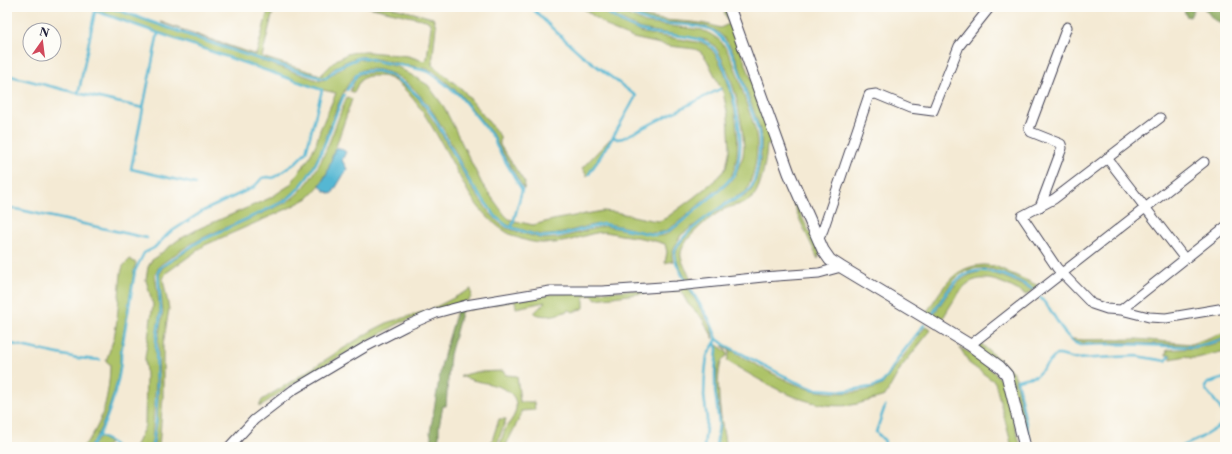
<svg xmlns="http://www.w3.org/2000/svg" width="1232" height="454" viewBox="0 0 1232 454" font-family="'Libre Caslon Text',serif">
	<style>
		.green { fill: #adc367; stroke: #687251 }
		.forest { fill: #8aa95c; stroke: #56664c }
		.water { fill: #55b7d3; stroke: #3c6c87 }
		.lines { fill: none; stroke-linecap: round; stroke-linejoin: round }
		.stream { stroke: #55b7d3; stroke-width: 2.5 }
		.minor-casing { stroke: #424052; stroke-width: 11 }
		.tertiary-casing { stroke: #424052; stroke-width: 13 }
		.minor { stroke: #fff; stroke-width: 9 }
		.tertiary { stroke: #fff; stroke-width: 11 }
	</style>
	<rect width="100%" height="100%" fill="#fdfcf7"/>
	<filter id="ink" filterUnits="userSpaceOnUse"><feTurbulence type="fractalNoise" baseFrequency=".025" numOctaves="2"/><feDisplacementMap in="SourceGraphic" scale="8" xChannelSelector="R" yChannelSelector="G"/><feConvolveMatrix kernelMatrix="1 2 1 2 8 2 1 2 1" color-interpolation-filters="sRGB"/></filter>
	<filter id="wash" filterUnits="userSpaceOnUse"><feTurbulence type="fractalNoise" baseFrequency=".012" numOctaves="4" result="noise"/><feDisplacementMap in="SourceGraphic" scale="16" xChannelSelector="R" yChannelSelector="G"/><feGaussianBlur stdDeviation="0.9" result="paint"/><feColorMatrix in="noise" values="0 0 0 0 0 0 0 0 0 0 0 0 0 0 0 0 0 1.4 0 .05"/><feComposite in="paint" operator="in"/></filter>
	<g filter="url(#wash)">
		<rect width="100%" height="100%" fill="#f4ead4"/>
		<path class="green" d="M87,7H106L320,81C337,76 344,59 366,59L398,67L428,85L444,107L482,184L504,214L509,219L513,220L511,226C499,223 491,212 485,202C480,196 475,189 471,182C449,143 422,66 366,69C346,70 329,130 322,148C317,159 312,170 305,180C299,187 293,194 285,199C259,215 228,225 200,239C186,246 173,256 160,265L155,274L160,311L155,342L156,378L152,441L150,447H135L145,426L146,376L145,358L153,305L146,280L148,267L152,260L178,240L198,229L270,198L290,185L309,158L316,144L320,130L336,93L323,90Z
			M269,7H274L262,57L321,75L336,60L347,54L355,52H369L408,56L424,61L427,58L431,26L430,23L426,20L368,7H390L433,18L436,26L432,65L463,90L500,136V145L525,183L524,189L498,145L495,137L460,94L433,71L427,69L361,56L345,62L333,69L325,77H321L256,57L160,22L256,55Z
			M581,7H595L623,24L643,33L702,43C705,44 708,46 710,48C731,70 747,149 731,176C726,184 716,190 709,196C695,208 681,221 666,231C647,237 626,225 606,224C587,223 568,234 549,235C537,236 525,230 513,227L515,221L533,225L557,219L603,211L615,212L651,220L659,221L666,218L693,198L714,181L726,168L730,148L728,116L723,92L707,60L701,52L695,49L669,46L633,38L613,30Z
			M603,7H618L626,14L645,23L702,30C709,33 717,37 722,43C735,60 740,83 746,103C751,117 757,130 757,145C757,161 753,178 746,192L729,200L681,235L674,248L672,255L673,261L665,263L667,252L665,244C650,239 636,237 621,235C615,234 608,232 603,232C589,233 575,240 562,242C537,246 513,240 494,223C483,214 473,201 466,188C450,161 416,85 386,77C384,76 380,76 377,76C362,75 359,80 354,93L350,91L356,78L360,74L376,72L386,74L409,89L418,98L438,128L471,187L489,212L499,223L506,228L542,239L559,238L604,226L658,236L665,235L673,230L729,183L735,176L743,156L744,146L742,127L736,96L729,74L719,52L714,45L707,40L641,29L618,18Z
			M624,7C632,7 639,15 646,17C670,23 697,19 720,28L729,24L722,7H725L801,215L820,253L818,259L798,216L772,144L767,145C766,159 762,188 752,198C745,204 736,205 727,208C714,213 678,241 681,257C683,265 689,275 693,282L688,283C684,275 678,266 676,258C672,241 713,212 727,205C735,200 747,198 752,189C760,178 764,143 760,130C757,118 752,107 748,95C741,74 737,48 719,33C704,20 667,25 648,20C639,18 632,12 624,7Z
			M347,97L352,99L327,173L320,185L308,198L287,209L205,245L166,273L163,279L169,309L163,345V397L159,447H154L157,422L159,381L158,340L163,312L159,276L162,268L201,241L287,202C322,179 331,133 347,97Z
			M612,137L587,176L582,168Z
			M130,259L136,263L134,271L120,354C122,374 107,417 97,435C95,440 91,443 87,447H82C103,429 110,390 110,364L106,361L114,338L117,320L121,273L123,266Z
			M984,265L995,266L1039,286L1035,289C1013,276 980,257 957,277C947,287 938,304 930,316L926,313C942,290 952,266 984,265Z
			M984,271C1002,275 1017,282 1033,291L1026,295C1010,286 984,270 966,285C958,292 946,313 940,323L932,317C947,296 956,275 984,271Z
			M688,287L711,328L714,339L701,317L688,304L679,288Z
			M677,288L679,291L636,294L596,299L591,295L584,297V308L573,312L570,310C559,314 546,319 534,313L545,302L516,308L515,301L483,306L469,310L470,307L552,294Z
			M471,289C472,296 472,298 467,301L436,310L400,323L304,377L259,407L262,400L371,331L389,322L430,310Z
			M926,326L931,330L902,366L885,396C874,399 863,403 852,405C807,411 765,383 727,361L730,351L722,346C731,348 738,355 746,359C764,369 794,386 813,390C832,395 865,394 882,385Z
			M1225,332V337L1195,346L1123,342L1083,343L1076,342L1072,339L1083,340L1137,339L1191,344Z
			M1225,341V351L1197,358H1190L1186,356L1171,359V355H1166L1167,350L1196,348Z
			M979,342L1013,372L1016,378L1015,380L1030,447L1010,379L975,347Z
			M717,345L727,352V356C710,362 723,432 726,447H717V445L720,427L719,409L716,393Z
			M960,348C975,354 996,371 1004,385L1021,447H1012L995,382L970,364Z
			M503,371L506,375L517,376L520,402H534L535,410L521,411V415L505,447H499C501,441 503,435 505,429C508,424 513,419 515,413C523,387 488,384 472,380C468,379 464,377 460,376L476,372Z
			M499,419H506L496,447H490Z
			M100,437L110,443L105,447H91Z"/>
		<path class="forest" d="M1183,7H1195L1190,17L1186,16Z
			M1203,7H1225V24L1214,20Z
			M462,309L450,355L446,406H443L439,426V436L436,447H435L430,433L442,362L457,310Z"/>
		<path class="water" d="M335,148H340L346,152L342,160L347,169L332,194L325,191L320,185L327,173Z"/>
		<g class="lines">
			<path class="stream" d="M109,7L237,52L321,78H326L340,66L359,58H367L381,62L406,66L430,72L459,95L494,138L496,145L522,190L512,227
				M531,7L552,28L582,55L636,96L613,137L589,174
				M622,7C630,13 638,18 648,21C666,26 703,22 716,33C735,49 741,74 747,98C750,108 755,118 758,129C762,143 758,172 752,186C747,196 737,197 728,203C715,210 678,237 675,251C673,260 680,270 684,279
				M158,33L131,169L195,184
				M7,75L77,93L79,91L95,11L322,90L306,152L294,164L273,178L268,177L262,178L254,187L203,211L169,233L154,248L144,253L135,271L121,353C122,376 106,431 90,447
				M347,90L358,73L365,71H377L389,74L406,85L420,98L434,117L471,184L497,218L507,226L541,237L561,235L603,224L655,235C671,233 681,222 693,212C704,202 731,183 736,170C738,163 740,153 740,146C741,123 728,62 711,46C698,34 662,36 644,31C627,27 613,17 599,7
				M77,93L143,108
				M613,137L618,139L623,138L720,89
				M7,207L147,238
				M691,290L710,321L717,339L725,345L796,382L814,389L844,391L872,387L881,384L887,377L899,357L924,325
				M1039,296L1049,308L1064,332L1073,342L1080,345L1120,344L1194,347L1225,339
				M932,315C940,303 947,289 958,280C980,260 1011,277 1033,289
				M715,342L717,349L715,372V391L719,424L716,447
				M7,343L77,358L100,360
				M99,436L111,442L116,447
				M152,447L156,422L157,382L156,342L161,312L158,272L161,267L198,242L285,201C320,175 327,132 344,95
				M704,447L707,419L704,396L705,374L707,356L717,339
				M884,447L885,441L876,432L885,406
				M1031,447L1017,380L1036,376L1056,355H1060L1075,359L1136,356L1166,361L1169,356
				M1124,447H1139
				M1181,447L1202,437L1223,424C1226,411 1214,400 1206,390L1205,387L1208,383L1225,378"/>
		</g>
	</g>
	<g filter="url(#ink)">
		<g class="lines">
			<g class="minor-casing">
				<path id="minor" d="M1160,118L1054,199L1022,216L1057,268L1092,304L1107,309L1121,310L1149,317L1166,318L1225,308
					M1107,158L1185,259
					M1040,207L1062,148L1061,144L1031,132L1029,129L1067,27
					M818,240L823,230L869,95L876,94L910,108L933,111L959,46L990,7
					M1121,310L1225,227
					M970,345L1204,162
					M229,447L254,420L293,390L367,346L406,326L436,313L466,305L550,291H602L677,286L763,277L819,273L841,267"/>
			</g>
			<g class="tertiary-casing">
				<path id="tertiary" d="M729,7L789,173L823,250L830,260L841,267L929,320L970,345L1000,367L1007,375L1025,447"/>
			</g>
			<use href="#minor" class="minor"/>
			<use href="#tertiary" class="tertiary"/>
		</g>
	</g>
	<rect width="1232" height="454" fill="none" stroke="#fdfcf7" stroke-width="24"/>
	<g transform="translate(42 42) rotate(14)"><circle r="19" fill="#fdfcf7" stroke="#a5a5ac"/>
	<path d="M0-3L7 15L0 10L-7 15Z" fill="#d1495b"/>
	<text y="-6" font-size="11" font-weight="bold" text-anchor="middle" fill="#22223b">N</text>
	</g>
</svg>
